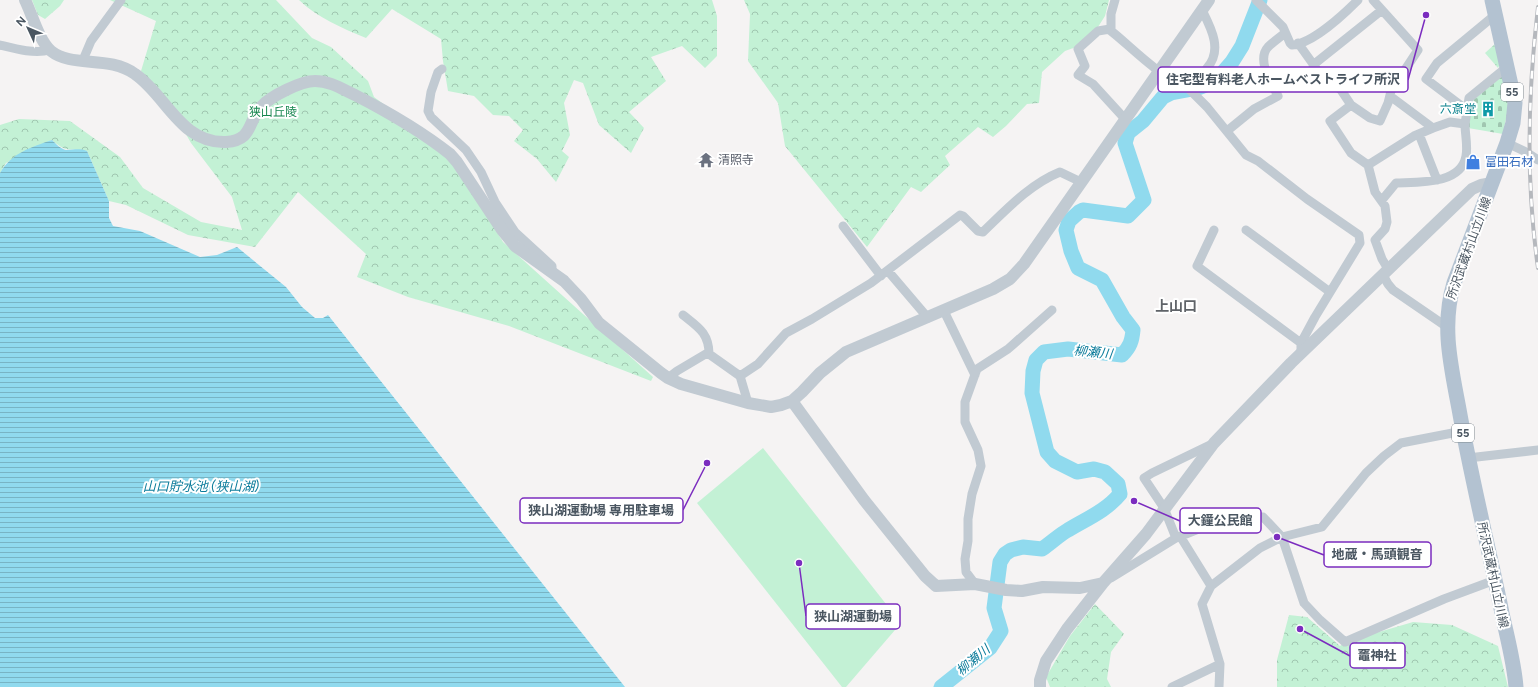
<svg xmlns="http://www.w3.org/2000/svg" width="1538" height="687" viewBox="0 0 1538 687" font-family="Figtree,'Noto Sans JP',sans-serif">
	<style>
		.grass { fill: url(#grass-tufts) }
		.forest { fill: url(#forest-crowns) }
		.cemetery { fill: url(#cemetery-stones) }
		.pitch { fill: #c3f1d5 }
		.water { fill: url(#water-rules) }
		.lines { fill: none; stroke-linecap: round; stroke-linejoin: round }
		.river { stroke: #90daee; stroke-width: 15 }
		.minor { stroke: #c1cad2; stroke-width: 9 }
		.tertiary { stroke: #c1cad2; stroke-width: 12 }
		.primary { stroke: #b3c2d1; stroke-width: 15 }
		.rail-casing { stroke: #b5b8bd; stroke-width: 4 }
		.rail { stroke: #fff; stroke-width: 2.5; stroke-dasharray: 8; stroke-linecap: butt }
		.labels { text-anchor: middle; dominant-baseline: central; stroke-width: 4; stroke-linejoin: round; paint-order: stroke }
		.shield { fill: #fff; stroke: #808990; stroke-width: 1 }
		.shield-label { font-size: 11px; font-weight: bold; fill: #4a5661 }
		.culture-label { font-size: 12px; fill: #0d838f; stroke: #fff; text-anchor: end }
		.park-label { font-size: 12px; fill: #17864f; stroke: #fff }
		.worship-label { font-size: 12px; fill: #5b616d; stroke: #fff; text-anchor: start }
		.shop-label { font-size: 12px; fill: #366cbe; stroke: #fff; text-anchor: start }
		.street-label { font-size: 12px; fill: #4a5661; stroke: #fff }
		.water-label { font-size: 13px; font-style: italic; fill: #0c7c9b; stroke: #fff }
		.quarter-label { font-size: 14px; font-weight: bold; fill: #5f6368; stroke: #fff }
		.leader { fill: none; stroke: #7b2cbf; stroke-width: 1.5 }
		.callout-dot { fill: #7b2cbf; stroke: #fff; stroke-width: 1.5 }
		.callout { fill: #fff; stroke: #7b2cbf; stroke-width: 1.5 }
		.callout-label { font-size: 13px; text-anchor: middle; font-weight: bold; fill: #4a5661 }
	</style>
	<defs>
		<pattern id="grass-tufts" width="24" height="20" patternUnits="userSpaceOnUse"><rect width="24" height="20" fill="#c3f1d5"/><path d="M3 7l-1-3M5 7V3M7 7l1-3M15 17l-1-3M17 17v-4M19 17l1-3" fill="none" stroke="#a0c6b0"/></pattern>
		<pattern id="forest-crowns" width="20" height="18" patternUnits="userSpaceOnUse"><rect width="20" height="18" fill="#c3f1d5"/><path d="M2 6a3 3 0 1 1 6 0M12 15a3 3 0 1 1 6 0" fill="none" stroke="#a0c6b0"/></pattern>
		<pattern id="cemetery-stones" width="16" height="16" patternUnits="userSpaceOnUse"><rect width="16" height="16" fill="#c3f1d5"/><path d="M2 7V4a2 2 0 0 1 4 0v3zM10 15v-3a2 2 0 0 1 4 0v3z" fill="#a0c6b0"/></pattern>
		<pattern id="water-rules" width="6" height="5" patternUnits="userSpaceOnUse"><rect width="6" height="5" fill="#90daee"/><path d="M0 2.5h6" fill="none" stroke="#78b4c4"/></pattern>
	</defs>
	<rect width="100%" height="100%" fill="#f5f3f3"/>
	<path class="grass" d="M1496,43L1500,64L1498,68L1485,53Z"/>
	<path class="forest" d="M32,0H64L60,6L45,19L38,15Z
		M110,0H276L312,38L331,47L368,81L374,97L420,131L456,166L503,242L653,377L651,381L509,326L408,297L357,277L366,254L298,192L255,247L188,235L126,205L109,201L87,151C69,148 66,153 52,140L6,163L0,173V125L19,119L70,121L120,157L143,188L201,222L242,230L232,197L191,143L165,98L141,71L156,21Z
		M299,0H712L717,16V56L705,68L682,46L651,57L666,81L629,112L644,128L631,153L599,125L583,83L574,80L564,103L570,135L562,151L569,157L556,182L537,159L514,141L523,130L509,116L493,115L474,96L448,91L443,61L441,39L392,9L366,38C342,28 318,18 299,0Z
		M744,0H1109L1105,16L1098,27L1076,47L1065,51L1042,72L1039,103L1027,104L1006,126L993,137L978,127L945,156L950,165L921,192L911,187L867,247L785,146L778,103L748,61L750,14Z
		M1095,604L1124,634L1111,652L1107,679L1111,687H1050L1046,677L1070,636Z
		M1289,615L1307,617L1340,646L1345,642L1413,622L1452,625L1498,646L1508,687H1277V660Z"/>
	<path class="cemetery" d="M1503,75L1509,104L1503,134L1468,128L1472,101Z"/>
	<path class="pitch" d="M763,448L901,623L846,687H842L697,503Z"/>
	<path class="water" d="M52,140C56,144 61,149 66,150C75,150 78,148 87,151L109,201V218L113,226L140,231L200,257L217,255L237,247L286,287L302,307L315,318H323L328,315L625,687H0V173C11,153 32,147 52,140Z"/>
	<g class="lines">
		<path class="river" d="M941,687L990,648L1001,631L994,608L1000,562L1005,554L1011,550L1023,547L1042,549C1051,543 1059,535 1068,530C1086,519 1106,511 1120,494L1118,484L1105,472L1094,469L1077,472L1055,461L1047,452L1032,393L1033,371L1036,360L1044,352L1068,349L1122,355C1130,347 1132,341 1133,330L1123,317L1102,280L1078,268L1071,251L1066,230L1069,221L1079,212L1083,210L1128,216L1144,200L1125,143L1128,133L1143,121L1163,97L1171,93L1198,88L1211,83L1218,78L1232,62L1242,46L1260,0"/>
		<path class="minor" d="M1115,0L1111,14V31C1126,42 1164,82 1180,80L1207,107L1246,155L1258,161L1307,199L1359,235L1360,243L1315,317L1301,343V353
			M1256,0L1283,27L1290,43L1292,45C1312,44 1344,14 1358,0
			M1110,29L1098,31L1078,49L1085,66L1078,75L1093,84L1125,119
			M1298,43L1318,71L1341,90L1351,105L1370,118L1380,121L1388,103L1391,91L1418,50L1373,0
			M0,45C16,49 34,54 50,50
			M83,60L91,41L121,0
			M1313,65L1382,10
			M442,69L438,72L431,92L428,111L431,117L466,150L481,172L495,202L515,232L552,266V273
			M1180,80C1186,79 1193,79 1198,76C1202,75 1205,71 1207,68C1223,50 1211,28 1202,10
			M1390,96L1433,128
			M1351,105L1330,121L1351,153L1368,165L1414,136L1433,128L1450,122L1465,124L1469,98L1507,67
			M1467,110L1426,79L1437,63L1495,15
			M1227,131L1254,109L1278,96C1272,84 1256,60 1268,47C1273,42 1279,38 1285,33
			M1419,134L1437,180
			M1507,143L1526,152L1538,160
			M1368,165L1375,192L1385,206L1387,222L1385,229L1375,240L1382,259L1388,269
			M1382,200L1396,183C1418,182 1461,185 1466,156C1468,146 1465,134 1465,124
			M843,226L881,276
			M1214,230L1197,266L1301,343
			M1246,230L1330,292
			M888,271L928,318
			M1383,275L1388,284L1393,290L1447,327
			M944,311L975,375
			M683,315C698,327 709,333 709,354L740,376L748,403
			M740,376L758,364L786,333L812,319L871,283L960,215L963,216L978,231L983,232C1006,210 1030,184 1060,172L1081,182
			M668,378L677,371L709,352
			M1468,458L1538,450
			M1180,536L1211,586
			M1176,538L1164,508L1144,478L1152,473L1212,444
			M1111,578L1176,538L1196,530L1231,517H1263L1282,537L1304,603L1320,620L1345,642L1444,599L1495,580
			M975,584L966,572L965,559L968,541V519L972,494L981,466L978,450L965,422V402L977,369L1008,349L1052,310
			M1172,687L1220,664
			M1219,687L1220,664L1202,604L1211,586L1260,548L1282,537L1322,527L1366,473L1384,456L1401,443L1463,431"/>
		<path class="tertiary" d="M25,0C32,14 39,41 51,51C72,68 109,55 135,74C166,95 181,144 226,142C254,140 247,121 262,106C271,96 301,81 315,81C330,81 342,89 355,95C388,112 421,131 450,154L457,162L502,230L515,246L564,281L581,299L599,323L661,373L668,378L681,384L748,403L771,407L781,405L792,401L802,392L820,373L846,352L993,289L1010,279L1024,264L1209,0
			M792,401L864,500L925,576L936,586L975,584L1006,590L1022,591L1043,587L1080,588L1103,583
			M1040,687V680L1046,661L1067,629L1103,583L1146,534L1214,443L1291,363L1472,189L1481,185L1492,183"/>
		<path class="primary" d="M1492,0L1515,103L1513,123L1507,143L1454,283C1441,326 1451,366 1459,409C1471,477 1488,545 1502,613C1507,637 1514,662 1516,687"/>
		<g class="rail-casing">
			<path id="rail" d="M1538,7C1528,91 1526,184 1538,268"/>
		</g>
		<use href="#rail" class="rail"/>
	</g>
	<defs>
		<g id="building-bare" transform="scale(1.2)"><path d="M-4-6H4V6H1V3H-1V6H-4ZM-2.5-4.3h1.7v1.8h-1.7ZM.8-4.3h1.7v1.8H.8ZM-2.5-1h1.7V.8h-1.7ZM.8-1h1.7V.8H.8Z" fill="#0f9aa8" stroke="#fff" stroke-width="2.5" paint-order="stroke"/></g>
		<g id="temple-bare" transform="scale(1.2)"><path d="M0-6L5-2H3V0L6.5 2.5H4V6H1.5V3h-3V6H-4V2.5H-6.5L-3 0V-2H-5Z" fill="#6b7280" stroke="#fff" stroke-width="2.5" paint-order="stroke"/></g>
		<g id="shop-bare" transform="scale(1.2)"><path d="M-5-2.5h2.3a2.7 3.5 0 0 1 5.4 0H5L5.5 6h-11ZM-1.5-2.5h3a1.5 2.3 0 0 0-3 0Z" fill="#3f7fe0" stroke="#fff" stroke-width="2.5" paint-order="stroke"/></g>
	</defs>
	<g fill-rule="evenodd">
		<use href="#building-bare" x="1488" y="109"/>
		<use href="#temple-bare" x="706" y="160"/>
		<use href="#shop-bare" x="1473" y="162"/>
	</g>
	<g class="labels">
		<g class="shield">
			<rect x="1501" y="83" width="22" height="18" rx="3"/>
			<rect x="1452" y="424" width="22" height="18" rx="3"/>
		</g>
		<g class="shield-label">
			<text x="1512" y="92">55</text>
			<text x="1463" y="433">55</text>
		</g>
		<g class="culture-label">
			<text x="1476" y="109">六斎堂</text>
		</g>
		<g class="park-label">
			<text x="273" y="112">狭山丘陵</text>
		</g>
		<g class="worship-label">
			<text x="718" y="160">清照寺</text>
		</g>
		<g class="shop-label">
			<text x="1485" y="162">富田石材</text>
		</g>
		<g class="street-label">
			<text transform="translate(1469 248) rotate(-70)">所沢武蔵村山立川線</text>
			<text transform="translate(1493 575) rotate(78)">所沢武蔵村山立川線</text>
		</g>
		<g class="water-label">
			<text transform="translate(1093 352) rotate(6)">柳瀬川</text>
			<text x="201" y="486">山口貯水池 (狭山湖)</text>
			<text transform="translate(973 660) rotate(-40)">柳瀬川</text>
		</g>
		<g class="quarter-label">
			<text x="1176" y="306">上山口</text>
		</g>
	</g>
	<path class="leader" d="M1426 15L1408 80M707 463L683 510M1134 501L1180 521M1277 537L1324 555M799 563L806 616M1300 629L1350 656"/>
	<g class="callout-dot">
		<circle cx="1426" cy="15" r="4"/>
		<circle cx="707" cy="463" r="4"/>
		<circle cx="1134" cy="501" r="4"/>
		<circle cx="1277" cy="537" r="4"/>
		<circle cx="799" cy="563" r="4"/>
		<circle cx="1300" cy="629" r="4"/>
	</g>
	<g class="callout">
		<rect x="1158" y="67" width="250" height="25" rx="4"/>
		<rect x="520" y="498" width="163" height="25" rx="4"/>
		<rect x="1180" y="508" width="81" height="25" rx="4"/>
		<rect x="1324" y="542" width="107" height="25" rx="4"/>
		<rect x="806" y="604" width="94" height="25" rx="4"/>
		<rect x="1350" y="643" width="55" height="25" rx="4"/>
	</g>
	<g class="callout-label">
		<text x="1283" y="84">住宅型有料老人ホームベストライフ所沢</text>
		<text x="601" y="515">狭山湖運動場 専用駐車場</text>
		<text x="1220" y="525">大鐘公民館</text>
		<text x="1377" y="559">地蔵・馬頭観音</text>
		<text x="853" y="621">狭山湖運動場</text>
		<text x="1377" y="660">竈神社</text>
	</g>
	<g transform="translate(28 28) rotate(314)" stroke="#ffffff" stroke-width="3" paint-order="stroke">
	<path d="M0-3L7 15L0 10L-7 15Z" fill="#4a5661"/>
	<text y="-6" font-size="11" font-weight="bold" text-anchor="middle" fill="#4a5661">N</text>
	</g>
</svg>
